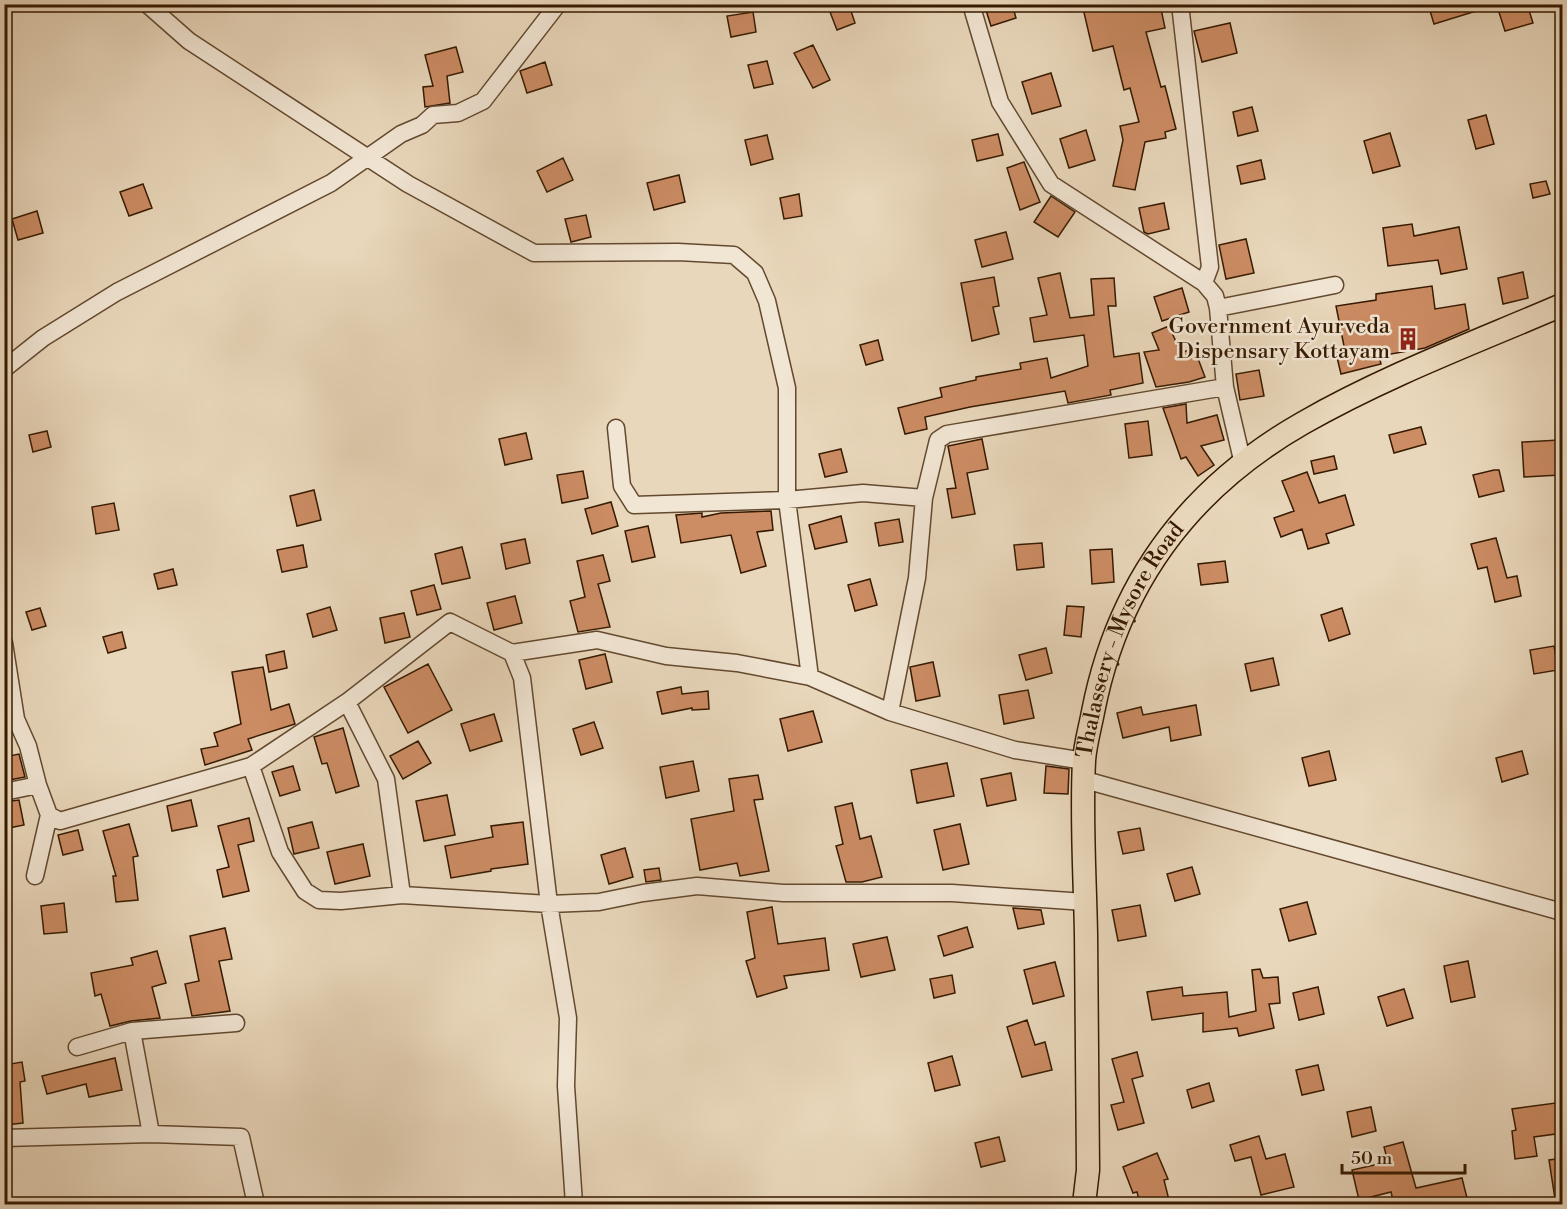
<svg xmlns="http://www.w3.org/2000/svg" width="1567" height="1209" viewBox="0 0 1567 1209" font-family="'Libre Bodoni',serif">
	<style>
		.building { fill: #cc8c64; stroke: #361a00; stroke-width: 1.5 }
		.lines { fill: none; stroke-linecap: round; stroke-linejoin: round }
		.minor-casing { stroke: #63492f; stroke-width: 19 }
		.major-casing { stroke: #361a00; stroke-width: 25 }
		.minor { stroke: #f1e5d3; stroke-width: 16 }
		.major { stroke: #e9d7bb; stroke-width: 22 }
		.labels { text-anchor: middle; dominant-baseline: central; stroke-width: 5; stroke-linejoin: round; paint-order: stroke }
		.poi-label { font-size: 22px; fill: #361a00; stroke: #f1e5d3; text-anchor: end }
		.street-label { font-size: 22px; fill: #361a00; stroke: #f1e5d3 }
	</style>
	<rect width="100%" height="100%" fill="#e9d7bb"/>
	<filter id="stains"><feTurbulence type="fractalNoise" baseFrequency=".00333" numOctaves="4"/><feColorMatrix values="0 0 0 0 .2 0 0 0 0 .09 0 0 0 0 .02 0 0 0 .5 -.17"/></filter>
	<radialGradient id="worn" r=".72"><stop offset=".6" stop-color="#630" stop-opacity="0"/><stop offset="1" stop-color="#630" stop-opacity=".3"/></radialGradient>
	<path class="building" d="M984,4H1012L1016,18L991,26Z
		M1082,4H1113L1114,11L1145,4H1160L1165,28L1146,32L1161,87L1165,86L1176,129L1165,132L1166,138L1145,142L1135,190L1113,186L1123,140L1120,126L1139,122L1130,88L1124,90L1113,46L1093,51Z
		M1428,4H1485L1486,8L1434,24Z
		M1513,4H1527L1533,23L1505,31L1498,9Z
		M849,5L855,23L837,30L830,12Z
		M753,12L756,32L731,37L727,16Z
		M1230,23L1237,53L1202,62L1194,31Z
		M813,45L830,80L813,88L794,53Z
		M456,47L463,72L447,76L450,103L425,107L423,87L433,86L425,55Z
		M767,61L773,84L754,88L748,65Z
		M545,62L552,85L527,93L520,71Z
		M1051,73L1061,106L1032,114L1022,82Z
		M1252,107L1258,131L1238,136L1233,112Z
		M1486,115L1494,144L1476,149L1468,120Z
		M1086,130L1095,160L1069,168L1060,139Z
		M1390,133L1400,166L1373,173L1364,141Z
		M998,134L1003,155L977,161L972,140Z
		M767,135L773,159L751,165L745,140Z
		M563,158L573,180L547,192L537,171Z
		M1261,160L1265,179L1241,184L1237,166Z
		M1024,162L1040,202L1020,210L1007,168Z
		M679,175L685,202L654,210L647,183Z
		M1546,181L1550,194L1533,198L1530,184Z
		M143,184L152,208L129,216L120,192Z
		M799,194L802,216L784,219L780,198Z
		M1051,196L1075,212L1058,237L1034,222Z
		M1164,203L1169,229L1148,234L1144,232L1139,208Z
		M37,211L43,233L18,240L12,219Z
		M586,215L591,237L571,242L565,219Z
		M1412,224L1414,236L1459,227L1467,269L1441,274L1438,260L1388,266L1383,228Z
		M1006,232L1013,259L982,267L975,240Z
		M1246,239L1254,273L1226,279L1219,245Z
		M1523,272L1528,298L1503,304L1498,278Z
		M1060,273L1070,318L1094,315L1091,279L1114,278L1116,306H1108L1114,357L1139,353L1143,383L1110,390L1111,395L1068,403L1065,391L970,407L925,417L927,429L905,434L898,408L942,397L940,388L976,380V377L1021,369L1020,363L1047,358L1051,378L1088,366L1084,335L1034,342L1030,318L1047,315L1038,278Z
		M994,277L999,306L993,307L999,334L972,341L961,283Z
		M1432,286L1435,309L1465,304L1469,329L1425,348L1379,356L1381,364L1341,374L1336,353L1345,351L1336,306L1376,300V294Z
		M1182,288L1189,312L1162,321L1154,297Z
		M1169,326L1181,353L1194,348L1205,377L1189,382L1156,387L1144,352L1159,350L1152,333Z
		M878,340L883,360L866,365L860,345Z
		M1259,370L1264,396L1240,400L1236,374Z
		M1186,404L1187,423L1217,415L1224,440L1201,446L1214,465L1198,476L1186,457L1181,459L1163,408Z
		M1148,421L1152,455L1129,458L1125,424Z
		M1421,427L1426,444L1394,453L1389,435Z
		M47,431L51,447L33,452L29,435Z
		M526,433L532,459L505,465L499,439Z
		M982,439L988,469L967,473L975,514L952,518L947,489L956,488L948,446Z
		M1559,440L1560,475L1524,477L1522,442Z
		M841,449L847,472L825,477L819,454Z
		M1334,456L1337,469L1314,474L1311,461Z
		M1494,470H1499L1504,491L1479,497L1473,475Z
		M583,471L588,498L562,503L557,475Z
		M1307,472L1319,503L1345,495L1354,525L1326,534L1329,543L1308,549L1302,529L1281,537L1274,518L1294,511L1282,481Z
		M314,490L321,520L297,526L290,496Z
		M611,502L618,526L592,534L585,509Z
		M114,503L119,530L96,534L92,507Z
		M771,511L773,530L757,532L766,566L741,573L731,535L681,543L676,515L702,513V517L721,513Z
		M841,516L847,542L815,549L809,525Z
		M899,519L903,542L879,546L875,523Z
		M648,526L655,557L632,562L625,531Z
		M1496,538L1507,578L1517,576L1521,596L1495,602L1487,567L1478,569L1471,544Z
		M525,539L530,563L506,569L501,544Z
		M1042,543L1044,567L1017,570L1014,545Z
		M303,545L307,567L282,572L277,550Z
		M462,547L470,578L442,584L435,554Z
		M1112,549L1114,582L1092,584L1090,550Z
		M603,555L610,581L598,584L610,627L578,632L570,601L585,597L577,561Z
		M1225,561L1228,582L1201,585L1198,564Z
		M173,569L177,585L158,589L154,574Z
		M870,579L877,605L855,611L848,585Z
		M434,585L441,609L417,615L411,591Z
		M515,596L522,623L494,630L487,603Z
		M1067,606L1084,607L1081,637L1064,635Z
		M330,607L337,630L313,637L307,614Z
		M40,608L46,626L32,630L26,612Z
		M1342,608L1350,634L1329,641L1321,615Z
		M404,613L410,637L385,643L380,618Z
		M122,632L126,648L108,653L103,637Z
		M1554,646L1558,670L1534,674L1530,650Z
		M1046,648L1052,673L1026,680L1019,655Z
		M284,651L287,668L269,672L266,655Z
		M605,654L612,682L586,689L579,660Z
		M1273,658L1279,685L1251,691L1245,664Z
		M933,662L940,696L916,701L910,667Z
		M428,664L452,710L408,733L384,687Z
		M263,667L271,710L289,704L295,724L248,739L252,750L205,765L201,749L218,746L214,733L241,724L232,672Z
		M681,687L682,694L708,691L709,709L692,710V708L662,714L657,692Z
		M1028,690L1034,718L1004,724L999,695Z
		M1196,705L1201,735L1171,741L1169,727L1123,738L1117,713L1141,707L1143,715Z
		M813,711L822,742L788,751L780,719Z
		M494,714L502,741L470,751L461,724Z
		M594,722L603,748L581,755L573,729Z
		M343,728L359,786L336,793L327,763L322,764L314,737Z
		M418,741L431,763L403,779L390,756Z
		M1329,751L1336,780L1309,786L1302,758Z
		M1522,751L1528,774L1502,782L1496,758Z
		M19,754L25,777L4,781V757Z
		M693,761L699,791L666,798L660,767Z
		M947,763L954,796L917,803L911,770Z
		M293,766L300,790L280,796L272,772Z
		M1046,766L1069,769L1068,794L1044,793Z
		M1011,773L1016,800L987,806L981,779Z
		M758,775L763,799L754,800L769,871L740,876L737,863L700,870L691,819L734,811L729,779Z
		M447,795L455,835L424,841L416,801Z
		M19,800L24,825L4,829V802Z
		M191,800L197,826L172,831L167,806Z
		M852,803L860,839L871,836L882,877L862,882H846L836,846L843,844L835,807Z
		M249,818L254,841L238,845L249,891L223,897L217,870L229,867L218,826Z
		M312,822L319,848L294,854L288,828Z
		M523,822L528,864L491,869V871L451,878L445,846L493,837L491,826Z
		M129,824L138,856L133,857L138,900L116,902L113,876H116L103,831Z
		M960,824L969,864L943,870L934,830Z
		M1140,828L1144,850L1123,854L1118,832Z
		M78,830L83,850L63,855L58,835Z
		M363,844L370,876L335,884L327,852Z
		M625,848L633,877L609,884L601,855Z
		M1192,867L1200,894L1175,901L1167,874Z
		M659,868L661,880L646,882L644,870Z
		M1307,902L1316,934L1289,941L1280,909Z
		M64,903L67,932L44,934L41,906Z
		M1140,905L1146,936L1118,941L1112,910Z
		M772,907L778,944L825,938L829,970L784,976L787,988L757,997L746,961L755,958L747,912Z
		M1013,908L1041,910L1044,924L1018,929Z
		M967,927L973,947L944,956L938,936Z
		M225,928L232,959L219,961L230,1011L192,1016L185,984L199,981L190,936Z
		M887,937L895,970L861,977L853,944Z
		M157,951L166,983L152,987L160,1018L131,1021L110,1026L101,994L95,996L91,973L133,965L131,958Z
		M1468,961L1475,997L1451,1002L1444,966Z
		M1055,962L1064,996L1033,1004L1024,970Z
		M1260,969L1263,978L1278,977L1280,1003L1269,1004L1274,1028L1239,1036L1237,1028L1203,1032V1013L1152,1020L1147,992L1182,987L1183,996L1227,992L1229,1017L1256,1011L1252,970Z
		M952,975L955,993L934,998L930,979Z
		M1318,987L1324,1014L1299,1020L1293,993Z
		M1404,989L1413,1018L1387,1026L1378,997Z
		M1027,1020L1035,1045L1045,1042L1052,1070L1022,1077L1007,1027Z
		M1137,1052L1143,1076L1132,1079L1144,1123L1118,1130L1111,1105L1124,1102L1112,1059Z
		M952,1056L960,1085L935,1091L928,1063Z
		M115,1058L122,1090L89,1097L86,1084L47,1094L42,1076Z
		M22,1062L25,1081L20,1082L23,1123L5,1125L4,1090H7L4,1065Z
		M1318,1065L1324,1090L1302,1095L1296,1070Z
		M1209,1083L1214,1101L1192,1108L1187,1090Z
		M1563,1102V1133L1534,1137L1537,1156L1515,1159L1512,1131L1516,1130L1512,1109Z
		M1371,1107L1376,1131L1352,1137L1347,1112Z
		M1259,1136L1266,1159L1285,1154L1294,1187L1261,1195L1251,1157L1235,1161L1230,1145Z
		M999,1137L1005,1161L981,1167L975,1143Z
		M1403,1142L1416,1188L1462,1178L1468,1202L1456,1204H1394L1391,1192L1359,1200L1352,1170L1388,1162L1384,1147Z
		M1157,1153L1168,1179L1164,1180L1170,1204H1140L1137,1192L1133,1193L1123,1167Z
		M1563,1158V1198L1555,1199L1549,1160Z"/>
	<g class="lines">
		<g class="minor-casing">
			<path id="minor" d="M147,4L189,41L408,184L534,253L678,252L734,255L755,273L767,301L787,388V500L810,677L890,712L1015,750L1084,761
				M971,4L1000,102L1051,184L1204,283L1215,296L1218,308L1225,387L1243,464
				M1180,4L1210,267L1204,283
				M1218,308L1335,285
				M4,369L43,338L117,292L331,183L401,134L422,125L433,115L458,113L483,101L558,4
				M616,428L622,486L634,505L787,500L863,493L924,498
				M4,643L16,719L28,746L38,785
				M512,653L522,678L549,904L568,1018L566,1086L574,1204
				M347,702L386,779L402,895
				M890,712L917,578L924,498L938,440L947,434L1225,387
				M251,766L280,852L305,891L319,900L341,901L402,895L549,904L599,902L643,893L697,886L783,893H952L1085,902
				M1085,780L1562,912
				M4,792L38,785L49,815L60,821L251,766L347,702L450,622L512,653L597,640L666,656L737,663L810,677
				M35,876L49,815
				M132,1031L236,1023
				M77,1047L132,1031L151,1134L241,1137L256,1204
				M4,1138L151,1134"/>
		</g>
		<g class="major-casing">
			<g id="major">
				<path id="s1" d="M1084,1204L1088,1170C1087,1091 1087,1013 1086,935C1085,877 1081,819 1084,761C1085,745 1090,728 1093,712C1118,583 1189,488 1303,423C1385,376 1476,342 1562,305"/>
			</g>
		</g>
		<use href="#minor" class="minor"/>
		<use href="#major" class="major"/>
	</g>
	<defs>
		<g id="building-bare" transform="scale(1.8)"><path d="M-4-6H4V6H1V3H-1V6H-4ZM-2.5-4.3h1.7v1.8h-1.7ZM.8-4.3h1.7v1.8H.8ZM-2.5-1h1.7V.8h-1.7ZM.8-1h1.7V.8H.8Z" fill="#8f2418" stroke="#f1e5d3" stroke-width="2.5" paint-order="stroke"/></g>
	</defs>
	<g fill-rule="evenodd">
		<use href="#building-bare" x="1408" y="339"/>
	</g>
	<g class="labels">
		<g class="poi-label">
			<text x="1390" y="326">Government Ayurveda<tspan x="1390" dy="25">Dispensary Kottayam</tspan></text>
		</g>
		<g class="street-label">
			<text stroke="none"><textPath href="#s1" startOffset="574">Thalassery - Mysore Road</textPath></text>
		</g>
	</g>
	<rect width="1567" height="1209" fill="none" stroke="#e9d7bb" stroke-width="24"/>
	<rect x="6" y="6" width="1555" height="1197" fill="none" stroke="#361a00" stroke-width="3"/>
	<rect x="12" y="12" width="1543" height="1185" fill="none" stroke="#361a00" stroke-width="1.5"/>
	<path d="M1342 1164v9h123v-9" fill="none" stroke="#361a00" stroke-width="3"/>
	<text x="1351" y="1164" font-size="18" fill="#361a00" stroke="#f1e5d3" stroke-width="4.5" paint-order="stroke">50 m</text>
	<rect width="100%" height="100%" filter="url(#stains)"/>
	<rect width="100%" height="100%" fill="url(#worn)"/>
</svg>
